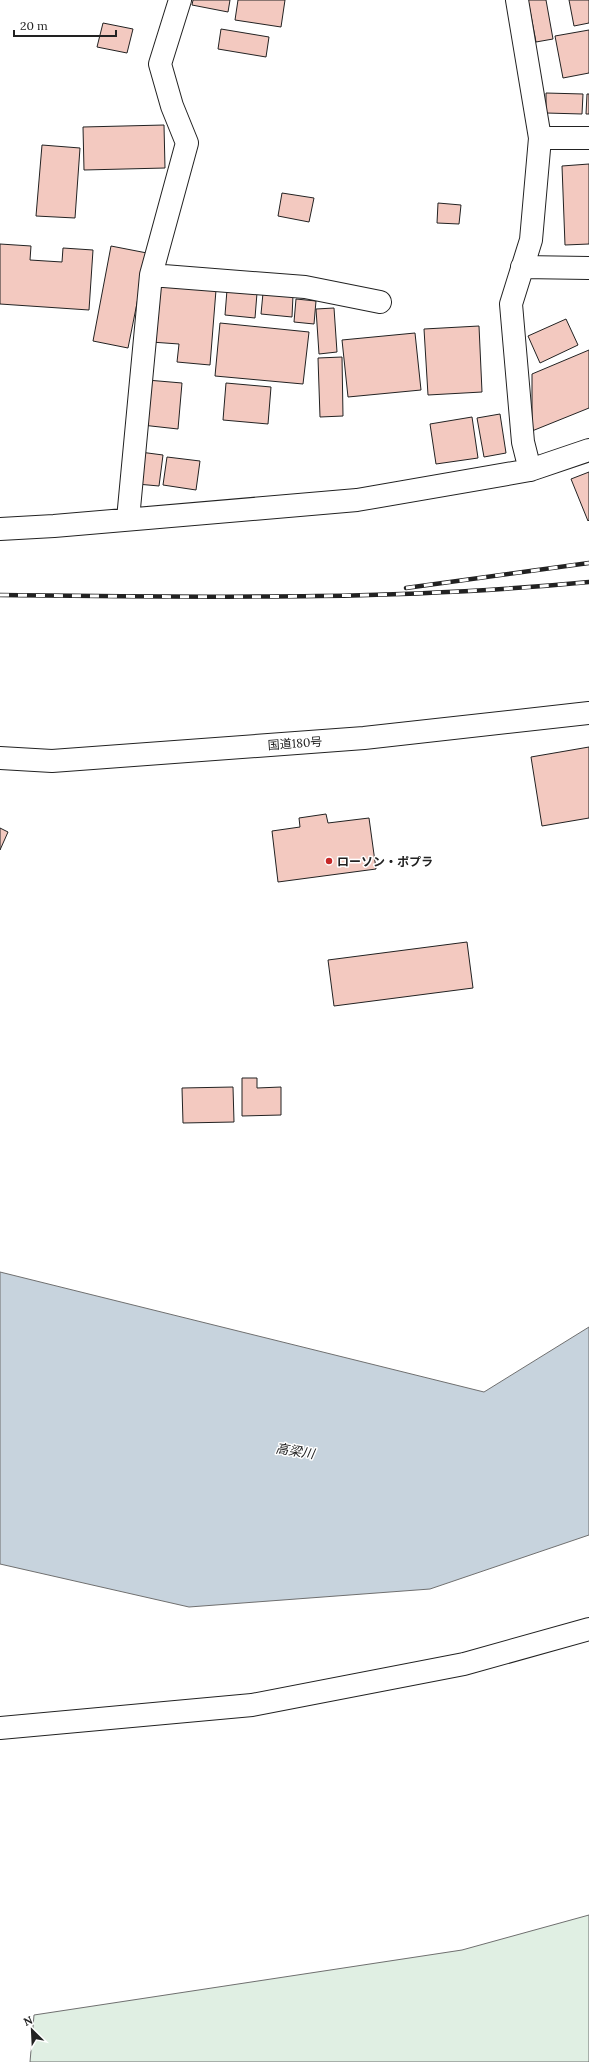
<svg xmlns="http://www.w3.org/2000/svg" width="589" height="2062" viewBox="0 0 589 2062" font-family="Lora,'Noto Sans JP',serif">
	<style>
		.green { fill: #e0efe3; stroke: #6f6f6f }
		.water { fill: #c7d3dd; stroke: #6f6f6f }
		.building { fill: #f3c9c0; stroke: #222 }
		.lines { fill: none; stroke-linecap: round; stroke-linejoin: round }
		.street-casing { stroke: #222; stroke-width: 24 }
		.secondary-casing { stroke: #222; stroke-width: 24 }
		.highway-casing { stroke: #222; stroke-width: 24 }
		.street { stroke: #fff; stroke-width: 22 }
		.secondary { stroke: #fff; stroke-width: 22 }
		.highway { stroke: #fff; stroke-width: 22 }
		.rail-casing { stroke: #222; stroke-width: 4.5 }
		.rail { stroke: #fff; stroke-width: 3; stroke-dasharray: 9; stroke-linecap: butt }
		.poi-dot { fill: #c62828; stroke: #fff; stroke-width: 1.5 }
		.labels { text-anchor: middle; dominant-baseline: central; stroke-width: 3; stroke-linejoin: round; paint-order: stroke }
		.street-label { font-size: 12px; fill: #222; stroke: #fff }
		.poi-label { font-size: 12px; font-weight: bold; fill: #222; stroke: #fff; text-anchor: start }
		.water-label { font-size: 13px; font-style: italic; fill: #222; stroke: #fff }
	</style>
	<rect width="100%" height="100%" fill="#fff"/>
	<path class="green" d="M589,1915V2062H30L34,2015L462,1950Z"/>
	<path class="water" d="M0,1272L484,1392L589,1327V1535L430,1589L189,1607L0,1564Z"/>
	<path class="building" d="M193,0H230L228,12L192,5Z
		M238,0H285L281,27L235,20Z
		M528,0H546L553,39L536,42Z
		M569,0H589V23L574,26Z
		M103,23L133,29L127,53L97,47Z
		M221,29L269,37L266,57L218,49Z
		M589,30V73L563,78L555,36Z
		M546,93L583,94L582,114L546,113Z
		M587,94H589V114H586Z
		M164,125L165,168L84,170L83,127Z
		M42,145L80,148L75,218L36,216Z
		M589,164V244L565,245L562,166Z
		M282,193L314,198L309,222L278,216Z
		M438,203L461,205L459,224L437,223Z
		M0,244L31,246L30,260L62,262L63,248L93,250L89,310L0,304Z
		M111,246L147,253L128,348L93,341Z
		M155,285L216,290L210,365L177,362L179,344L151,342Z
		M227,290L257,293L255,318L225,315Z
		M263,293L293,295L292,317L261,314Z
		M296,299L316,301L314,324L294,322Z
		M334,308L337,352L319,354L316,309Z
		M566,319L578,345L540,363L528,336Z
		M220,323L309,332L303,384L215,376Z
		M479,326L482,392L428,395L424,329Z
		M415,333L421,390L348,397L342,340Z
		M589,350V408L532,431V374Z
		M342,357L343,416L320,417L318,358Z
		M147,380L182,383L178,429L142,425Z
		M226,383L271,387L268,424L223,420Z
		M500,414L506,453L484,457L477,418Z
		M472,417L478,458L436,464L430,424Z
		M140,452L163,455L159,486L137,484Z
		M167,457L200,461L196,490L163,485Z
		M589,472V520L588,521L571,479Z
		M589,747V818L542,826L531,757Z
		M326,814L328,823L369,818L376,869L278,882L272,831L300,827L299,818Z
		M0,828L8,832L0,850Z
		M467,942L473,988L334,1006L328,960Z
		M242,1078H257V1088L281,1087V1115L242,1116Z
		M233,1087L234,1122L183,1123L182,1088Z"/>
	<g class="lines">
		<g class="street-casing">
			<path id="street" d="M517,0L540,138L531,240L511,304L523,442L530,470
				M540,138H589
				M522,267L589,268
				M151,275L305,287L380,302
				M128,519L151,275L187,143L172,106L160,64L180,0
				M0,529L54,526L357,500L530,470L589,450"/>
		</g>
		<g class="secondary-casing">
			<path id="secondary" d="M0,1728L252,1705L464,1664L589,1629"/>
		</g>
		<g class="highway-casing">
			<path id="highway" d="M0,758L52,761L364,738L589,713"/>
		</g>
		<use href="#street" class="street"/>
		<use href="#secondary" class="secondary"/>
		<use href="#highway" class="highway"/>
		<g class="rail-casing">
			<path id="rail" d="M406,588L589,563
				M0,595C196,597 393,601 589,582"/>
		</g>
		<use href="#rail" class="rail"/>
	</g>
	<circle class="poi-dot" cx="329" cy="861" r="4"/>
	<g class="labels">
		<g class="street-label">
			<text transform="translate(295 743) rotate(-4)">国道180号</text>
		</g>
		<g class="poi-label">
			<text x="337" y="861">ローソン・ポプラ</text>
		</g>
		<g class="water-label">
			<text transform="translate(295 1451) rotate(9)">高梁川</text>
		</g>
	</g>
	<g transform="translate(32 2030) rotate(336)" stroke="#ffffff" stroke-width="3" paint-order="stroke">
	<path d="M0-3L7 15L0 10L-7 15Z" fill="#222222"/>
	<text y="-6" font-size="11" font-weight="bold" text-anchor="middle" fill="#222222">N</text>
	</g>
	<path d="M14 30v6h102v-6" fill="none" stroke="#222222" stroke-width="2"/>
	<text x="20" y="30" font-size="12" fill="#222222" stroke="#ffffff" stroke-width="3" paint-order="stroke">20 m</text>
</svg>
